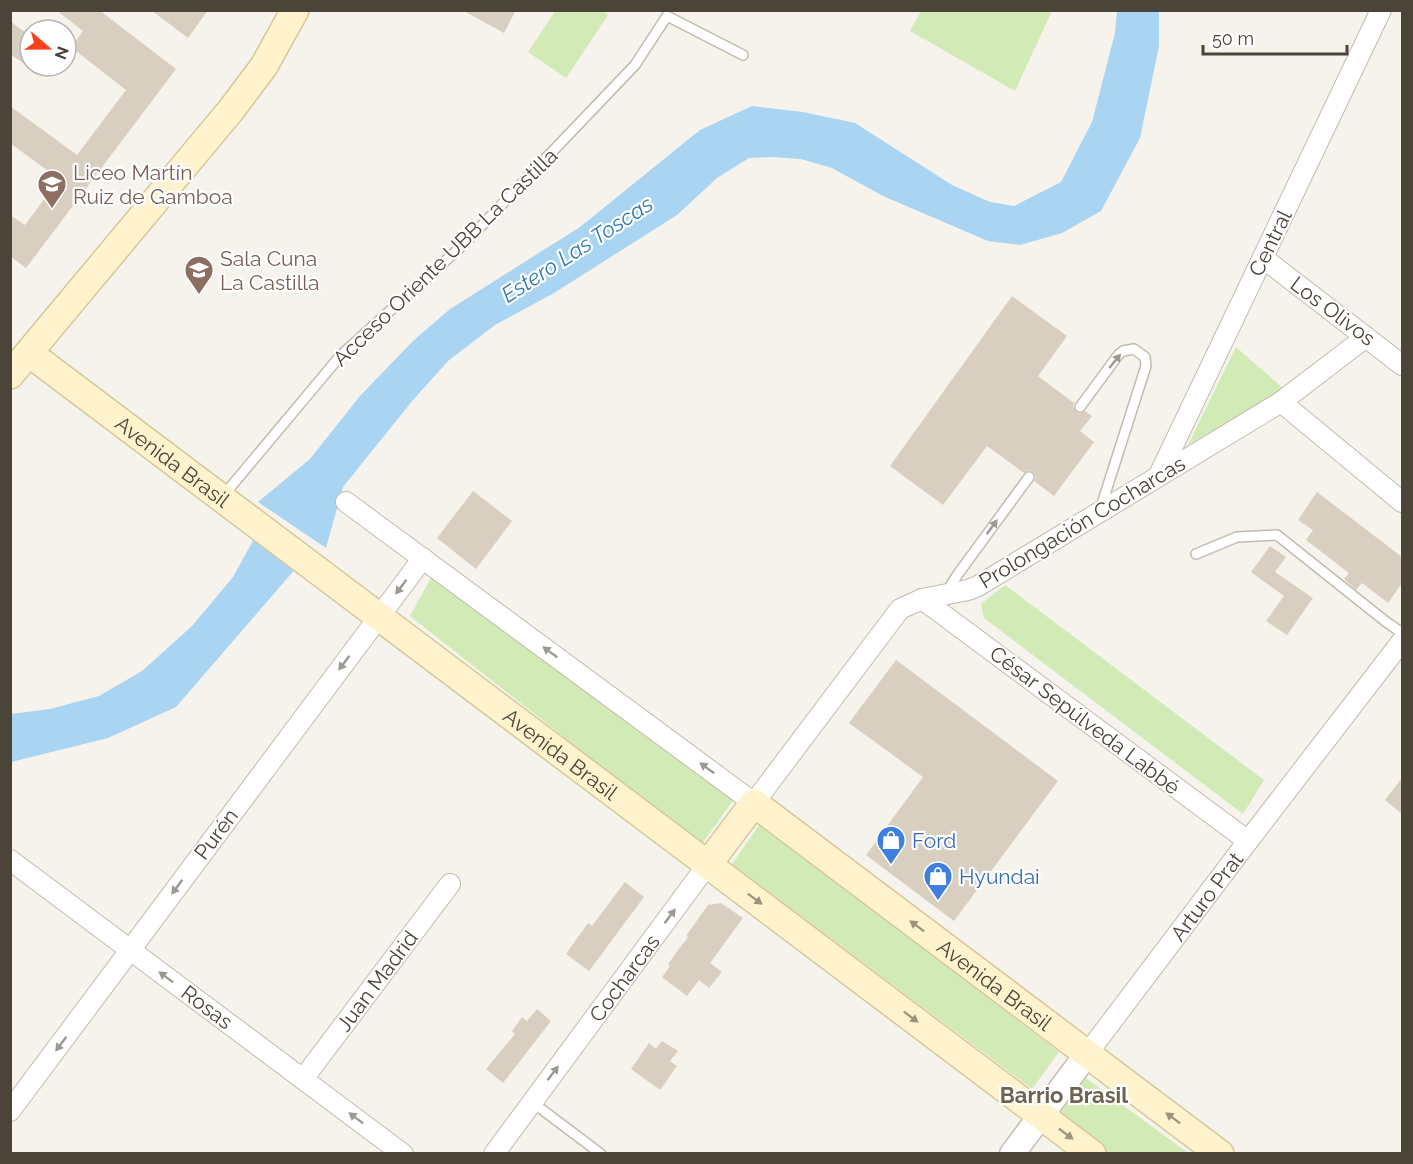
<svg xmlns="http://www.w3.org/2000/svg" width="1413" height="1164" viewBox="0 0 1413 1164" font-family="Raleway,sans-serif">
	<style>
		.green { fill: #d2eab5 }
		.water { fill: #a9d4f2 }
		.building { fill: #d8cfc1 }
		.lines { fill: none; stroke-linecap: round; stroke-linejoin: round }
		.service-casing { stroke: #c2bbae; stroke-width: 12 }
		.minor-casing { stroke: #c2bbae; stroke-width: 22 }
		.tertiary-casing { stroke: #c2bbae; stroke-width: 27 }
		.secondary-casing { stroke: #d6c79b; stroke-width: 30 }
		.service { stroke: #fff; stroke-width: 9 }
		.minor { stroke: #fff; stroke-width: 20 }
		.tertiary { stroke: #fff; stroke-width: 24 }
		.secondary { stroke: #fff3cd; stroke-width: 27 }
		.oneway { fill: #9c9892 }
		.oneway2 { fill: #9c937c }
		.labels { text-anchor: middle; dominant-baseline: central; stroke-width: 4.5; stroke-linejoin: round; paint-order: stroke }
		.education-label { font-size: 21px; fill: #785e54; stroke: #fff; text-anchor: start }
		.street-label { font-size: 21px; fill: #4b4439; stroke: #fff }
		.shop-label { font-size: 21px; fill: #366cbe; stroke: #fff; text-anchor: start }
		.water-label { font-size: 22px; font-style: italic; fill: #2e7ab2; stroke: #fff }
		.neighbourhood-label { font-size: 22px; font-weight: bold; fill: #6e6250; stroke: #fff }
	</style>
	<rect width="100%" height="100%" fill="#f6f3ec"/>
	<path class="green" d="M556,10L602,11L608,15L566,78L528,52Z
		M921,11V10L1052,11L1015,91L910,31Z
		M1236,347L1284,389L1188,445Z
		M432,576L734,799L701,845L410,616Z
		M1005,585L1264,780L1243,814L984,618L981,604Z
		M760,824L1059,1052L1032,1089L732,864Z
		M1086,1078L1188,1153H1097L1054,1121Z"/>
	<path class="water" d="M1117,11H1159V46L1140,138L1101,211L1062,233L1020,245L988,241L883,196L832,168L801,159L772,157L749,158L717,178L677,215L554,293L495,325L448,361L413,400L343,487L326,548L258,502L310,459L360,396L414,340L450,309L580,227L700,130L752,106L803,112L855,123L952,185L990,202L1014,206L1061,182L1092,122L1115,33Z
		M254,539L297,567L176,707L108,738L11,762L10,714L50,709L99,696L142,671L192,626L233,577Z"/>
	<path class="building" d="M56,10H99L176,69L26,268L10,256V215L25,225L59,179L10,143V106L77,155L126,90L71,47L83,31Z
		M151,10H208L188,38Z
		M462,10H516L504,33Z
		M10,21L30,36V68L10,54Z
		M1012,296L1067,336L1038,376L1074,403L1073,407L1076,412L1080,414L1085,411L1092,416L1080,431L1094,442L1054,496L1034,481L1036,477L1033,472L1029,470L1024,473L987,446L943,505L890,466Z
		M473,491L512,521L476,569L437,538Z
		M1317,492L1402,557V583L1388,603L1362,583L1356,590L1344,579L1349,573L1306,540L1313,530L1298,520Z
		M1270,546L1286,557L1275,572L1313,598L1287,635L1266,621L1284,596L1251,572Z
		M896,660L1058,781L954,921L866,855L923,777L849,723Z
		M1402,778V814L1385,800Z
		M625,882L644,897L589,971L566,954L588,923L592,926Z
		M721,903L743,918L710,963L722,972L709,988L699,980L687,996L662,977L670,966L668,964L688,937L686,936L708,905Z
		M537,1009L551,1021L503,1083L486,1069L515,1034L512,1031L522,1017L527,1021Z
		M662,1041L678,1051L670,1061L677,1066L660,1090L631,1069L649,1043L656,1049Z"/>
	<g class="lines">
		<g class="service-casing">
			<path id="service" d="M1080,407L1119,354L1123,351L1134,349L1145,357L1146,366L1100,510
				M223,496L341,355L464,244L635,65L667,16L743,55
				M1196,554L1237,537L1277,535L1385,621L1402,633
				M946,593L958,574L1029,477
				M532,1102L601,1154"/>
		</g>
		<g class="minor-casing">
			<g id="minor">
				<path d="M1263,258L1402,365"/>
				<path d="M1281,402L1402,502"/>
				<path d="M1159,475L1381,10"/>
				<path d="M346,502L754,803L900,609L922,599L968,590L978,586L1281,402L1366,337"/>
				<path d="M922,599L1248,841"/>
				<path d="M10,860L403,1154"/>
				<path id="s1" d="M1087,1054L1248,841L1402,641"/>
				<path d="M303,1079L450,884"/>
				<path d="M10,1111L423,558"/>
				<path id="s2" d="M494,1154L708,864"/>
			</g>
		</g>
		<g class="tertiary-casing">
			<path id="tertiary" d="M1012,1154L1087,1054"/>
		</g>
		<g class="secondary-casing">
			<g id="secondary">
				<path id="s3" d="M29,353L1092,1154"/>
				<path d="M10,375L231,110L264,66L295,10"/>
				<path id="s4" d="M708,864L754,803L1220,1154"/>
			</g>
		</g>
		<use href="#service" class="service"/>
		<use href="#minor" class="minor"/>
		<use href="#tertiary" class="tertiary"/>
		<use href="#secondary" class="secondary"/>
	</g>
	<defs><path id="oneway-solid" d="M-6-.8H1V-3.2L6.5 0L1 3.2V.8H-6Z" transform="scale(1.5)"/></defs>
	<g class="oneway">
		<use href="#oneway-solid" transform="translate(1115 361) rotate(-51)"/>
		<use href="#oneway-solid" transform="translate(992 527) rotate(-54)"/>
		<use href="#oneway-solid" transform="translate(401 587) rotate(127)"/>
		<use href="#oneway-solid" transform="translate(550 652) rotate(-144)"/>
		<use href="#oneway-solid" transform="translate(344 663) rotate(127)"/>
		<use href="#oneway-solid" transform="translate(707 768) rotate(-144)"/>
		<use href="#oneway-solid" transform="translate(177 887) rotate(127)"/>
		<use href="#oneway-solid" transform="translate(670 916) rotate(-53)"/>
		<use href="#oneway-solid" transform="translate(166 977) rotate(-143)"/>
		<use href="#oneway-solid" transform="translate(61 1044) rotate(127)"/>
		<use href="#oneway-solid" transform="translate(553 1073) rotate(-53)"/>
		<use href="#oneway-solid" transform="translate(356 1118) rotate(-143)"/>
	</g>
	<g class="oneway2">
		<use href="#oneway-solid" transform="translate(755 899) rotate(37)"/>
		<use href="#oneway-solid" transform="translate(917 926) rotate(-143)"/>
		<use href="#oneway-solid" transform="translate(911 1017) rotate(37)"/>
		<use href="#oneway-solid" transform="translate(1173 1118) rotate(-143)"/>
		<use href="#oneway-solid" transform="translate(1066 1134) rotate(37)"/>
	</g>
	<defs>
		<g id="school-pin" transform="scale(1.5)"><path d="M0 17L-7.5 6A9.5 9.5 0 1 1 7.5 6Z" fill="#8d6e63" stroke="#fff"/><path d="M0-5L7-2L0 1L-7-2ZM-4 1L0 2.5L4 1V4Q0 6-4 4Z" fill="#fff"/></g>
		<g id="shop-pin" transform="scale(1.5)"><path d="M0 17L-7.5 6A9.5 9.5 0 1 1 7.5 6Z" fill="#3f7fe0" stroke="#fff"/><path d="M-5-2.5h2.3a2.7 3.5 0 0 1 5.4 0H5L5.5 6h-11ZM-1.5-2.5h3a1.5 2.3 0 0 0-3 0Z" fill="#fff"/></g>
	</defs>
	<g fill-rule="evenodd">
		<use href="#school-pin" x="52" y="184"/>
		<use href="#school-pin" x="199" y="270"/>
		<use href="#shop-pin" x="891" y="840"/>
		<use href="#shop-pin" x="938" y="876"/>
	</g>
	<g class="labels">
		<g class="education-label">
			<text x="73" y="172">Liceo Martín<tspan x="73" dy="24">Ruiz de Gamboa</tspan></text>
			<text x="220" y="258">Sala Cuna<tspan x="220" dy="24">La Castilla</tspan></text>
		</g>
		<g class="street-label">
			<text transform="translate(1270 243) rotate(-64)">Central</text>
			<text transform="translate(445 257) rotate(-44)">Acceso Oriente UBB La Castilla</text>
			<text transform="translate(1333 311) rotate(37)">Los Olivos</text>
			<text stroke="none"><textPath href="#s3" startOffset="180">Avenida Brasil</textPath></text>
			<text transform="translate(1082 522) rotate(-31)">Prolongación Cocharcas</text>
			<text transform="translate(1085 720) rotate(37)">César Sepúlveda Labbé</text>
			<text stroke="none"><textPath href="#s3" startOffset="666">Avenida Brasil</textPath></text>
			<text transform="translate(216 834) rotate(-53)">Purén</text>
			<text stroke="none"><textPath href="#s1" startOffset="198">Arturo Prat</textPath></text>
			<text stroke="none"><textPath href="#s2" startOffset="219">Cocharcas</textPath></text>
			<text transform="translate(377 981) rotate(-53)">Juan Madrid</text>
			<text stroke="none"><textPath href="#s4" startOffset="378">Avenida Brasil</textPath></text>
			<text transform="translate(207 1007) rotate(37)">Rosas</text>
		</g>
		<g class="shop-label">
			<text x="912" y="840">Ford</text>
			<text x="959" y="876">Hyundai</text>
		</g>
		<g class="water-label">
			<text transform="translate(577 249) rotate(-33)">Estero Las Toscas</text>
		</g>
		<g class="neighbourhood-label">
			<text x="1064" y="1095">Barrio Brasil</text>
		</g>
	</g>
	<rect width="1413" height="1164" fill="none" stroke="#4b4439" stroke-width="24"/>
	<g transform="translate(48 48) rotate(110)"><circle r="28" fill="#ffffff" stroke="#b7b4b0" stroke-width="1.5"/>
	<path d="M0-4.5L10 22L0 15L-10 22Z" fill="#fc3f1d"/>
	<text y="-9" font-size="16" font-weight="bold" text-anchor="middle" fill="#4b4439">N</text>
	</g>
	<path d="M1203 45v9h144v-9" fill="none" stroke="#4b4439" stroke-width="3"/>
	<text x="1212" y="45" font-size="18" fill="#4b4439" stroke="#ffffff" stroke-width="4.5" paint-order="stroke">50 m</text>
</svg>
